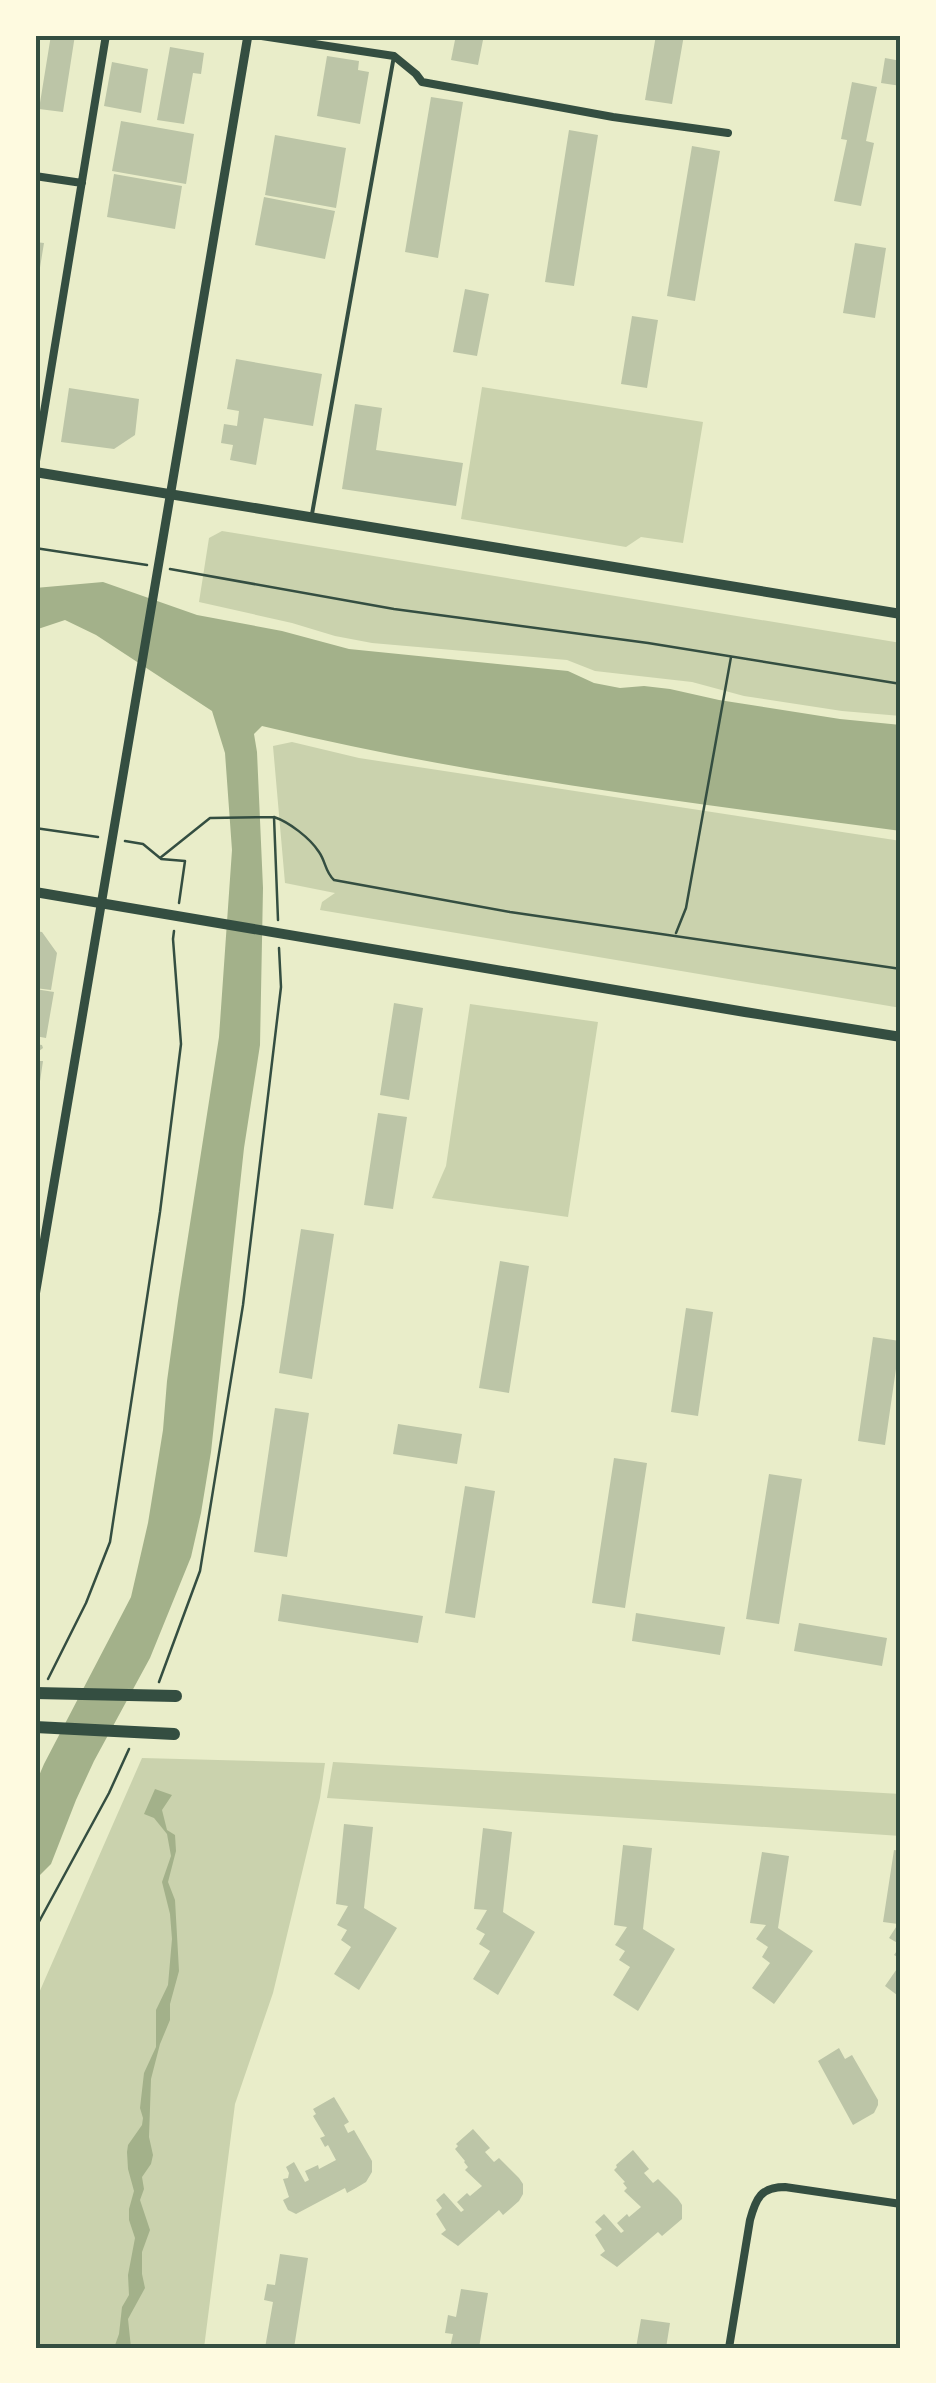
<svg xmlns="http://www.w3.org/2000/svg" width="936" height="2383" viewBox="0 0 936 2383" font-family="'Asap Condensed',sans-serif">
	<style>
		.green { fill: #cad2ad }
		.water { fill: #a3b18a }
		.building { fill: #bcc5a7 }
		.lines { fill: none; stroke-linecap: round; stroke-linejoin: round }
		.path { stroke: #344e41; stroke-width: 2.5 }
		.service { stroke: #344e41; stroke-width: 4 }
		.minor { stroke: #344e41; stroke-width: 8 }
		.tertiary { stroke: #344e41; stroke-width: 9 }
		.secondary { stroke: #344e41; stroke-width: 10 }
		.trunk { stroke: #344e41; stroke-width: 12 }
		.neatline { fill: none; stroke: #344e41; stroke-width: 4 }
	</style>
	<rect width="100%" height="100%" fill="#e9edc9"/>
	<path class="green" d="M482,387L703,422L683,543L641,537L626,547L461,519Z
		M222,531L901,643V716L842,711L744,696L692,682L595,671L567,660L372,643L335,636L292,623L199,602L209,538Z
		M292,742L359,758L901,841V1008L320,910L322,902L335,893L285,883L273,746Z
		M470,1004L598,1022L568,1217L432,1198L446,1166Z
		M142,1758L325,1763L320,1798L273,1993L235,2104L204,2348H35V2002Z
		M333,1762L901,1794V1836L327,1798Z"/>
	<path class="water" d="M103,582L197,615L282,631L349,649L568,671L594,683L620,688L644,686L670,689L719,700L840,719L901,725V831C687,802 472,777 262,726L254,734L257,752L263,888L260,1045L244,1148L211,1452L201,1513L191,1557L150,1658L94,1761L76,1800L51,1864L35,1880V1785L44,1764L131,1597L148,1523L163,1430L167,1381L178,1301L219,1037L232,850L225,753L212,711L96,635L65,620L35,630V588Z
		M155,1789L172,1795L162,1810L167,1830L175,1835L176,1851L168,1882L175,1900L179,1971L170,2004V2020L160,2044L151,2079L149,2137L153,2155L151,2164L142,2177L144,2189L140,2200L150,2230L142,2252V2274L145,2288L128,2319L131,2348H114L119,2334L122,2307L129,2295L128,2275L135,2238L129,2220V2209L134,2191L128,2169L127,2152L128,2145L142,2125L143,2118L140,2108L144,2073L156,2047V2010L168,1985L172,1939L170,1914L162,1882L171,1856L167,1834L154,1818L144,1814Z"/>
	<path class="building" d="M51,35H75L63,112L39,109Z
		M456,35H484L478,65L451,60Z
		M656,35H684L672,104L645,100Z
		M170,47L204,53L201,74L193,73L184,124L157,120Z
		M327,56L359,61L358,70L369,72L360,124L317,116Z
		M885,58L901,61V86L881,83Z
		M112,62L148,69L141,113L104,106Z
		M852,82L877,87L866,141L874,143L861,206L834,201L847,140L841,139Z
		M431,97L463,102L438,258L405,252Z
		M121,121L194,134L186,184L112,171Z
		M569,130L598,135L574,286L545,282Z
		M275,135L346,148L336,208L265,195Z
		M692,146L720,151L695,301L667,296Z
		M114,174L182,186L175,229L107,217Z
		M264,197L335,211L325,259L255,245Z
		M35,242L44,243L37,286H35Z
		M855,243L886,248L875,318L843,313Z
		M465,289L489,294L477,356L453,352Z
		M632,316L658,320L647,388L621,384Z
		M236,359L322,374L313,426L264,418L256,465L230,460L233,445L221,443L224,424L237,426L239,411L227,409Z
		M69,388L139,399L135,435L114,449L61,442Z
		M355,404L382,408L376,450L463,463L456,506L342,489Z
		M35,931L42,932L57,953L51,990L35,988Z
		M35,989L54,992L46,1038L35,1036Z
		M394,1003L423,1008L409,1100L380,1095Z
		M35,1044L42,1045L43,1048L39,1051L37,1061H43L39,1088H35Z
		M378,1113L407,1117L393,1209L364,1205Z
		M301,1229L334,1234L312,1379L279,1373Z
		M500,1261L529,1266L509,1393L479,1388Z
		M686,1308L713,1312L698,1416L671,1412Z
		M873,1337L900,1341L885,1445L858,1441Z
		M275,1408L309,1413L287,1557L254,1552Z
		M398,1424L462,1434L457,1464L393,1454Z
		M614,1458L647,1463L625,1608L592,1603Z
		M769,1474L802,1479L779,1624L746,1619Z
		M465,1486L495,1491L475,1618L445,1613Z
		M282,1594L423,1616L418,1643L278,1621Z
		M636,1613L725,1627L720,1655L632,1641Z
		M799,1623L887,1638L882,1666L794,1651Z
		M344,1824L373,1827L364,1908L397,1928L359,1990L334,1974L351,1947L341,1940L347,1930L337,1925L348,1906L336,1904Z
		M483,1828L512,1832L503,1912L535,1932L498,1995L473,1979L490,1951L479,1944L485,1934L476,1929L487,1910L474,1909Z
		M623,1845L652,1848L643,1929L675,1949L638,2011L613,1995L630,1967L619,1960L625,1951L615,1945L627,1927L614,1925Z
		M894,1850L901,1851V1959L894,1955L901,1945L889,1938L898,1924L883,1922Z
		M762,1852L789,1856L778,1928L813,1951L774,2004L752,1988L770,1963L762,1957L768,1947L756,1939L766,1925L750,1923Z
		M901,1963V1998L885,1986Z
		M839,2048L845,2059L852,2055L878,2100V2105L874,2113L853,2125L818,2061Z
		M334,2097L349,2122L344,2125L348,2133L354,2130L372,2161V2172L366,2182L356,2188L347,2193L345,2188L296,2214L288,2210L283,2200L289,2197L283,2179L288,2178L289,2173L286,2167L294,2162L305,2182L309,2180L305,2171L318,2165L319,2169L336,2160L328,2145L325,2147L320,2138L325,2136L313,2116L316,2114L313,2109Z
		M473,2129L490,2148L485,2152L494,2162L499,2158L519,2178L523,2184V2194L519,2201L503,2215L499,2210L458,2246L441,2234L446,2230L436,2214L442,2208L436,2200L444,2193L461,2212L464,2210L457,2202L467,2193L470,2196L482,2186L465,2170L468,2167L464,2162L465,2161L455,2149L458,2146L456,2144Z
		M633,2150L649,2169L644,2173L653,2183L658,2179L678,2199L682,2205V2219L662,2236L658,2232L617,2267L600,2255L605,2251L595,2235L602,2229L595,2222L604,2214L621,2233L624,2231L617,2223L627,2214L629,2217L641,2207L624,2191L627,2188L623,2183L625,2182L614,2170L617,2167L616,2165Z
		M280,2254L308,2258L294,2348H265L273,2302L264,2300L267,2284L275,2285Z
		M461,2289L488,2293L479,2348H450L453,2334L445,2333L448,2315L456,2317Z
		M641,2319L670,2323L666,2348H636Z"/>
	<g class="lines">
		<path class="path" d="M35,548L147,565
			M170,569L394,609L648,643L901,684
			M274,817L278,920
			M35,828L98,837
			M125,841L143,844L160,858L210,818L274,817C289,822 310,838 319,852C326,862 325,872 334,880L510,912L901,969
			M161,859L185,861L179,903
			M676,933L686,908L731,657
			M48,1679L86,1603L110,1542L160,1212L181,1044L173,939L174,931
			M159,1682L200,1571L243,1305L281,987L279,948
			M35,1929L109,1793L129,1749"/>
		<path class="service" d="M312,514L394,56"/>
		<path class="minor" d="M255,35L394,56L416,74L422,82L613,117L728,133
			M35,176L82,183
			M35,467L106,35
			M729,2348L750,2220C756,2198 761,2187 785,2187L901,2204"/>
		<path class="tertiary" d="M35,1296C109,876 176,455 248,35"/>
		<path class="secondary" d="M35,472L901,614
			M35,892L745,1012L901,1037"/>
		<path class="trunk" d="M35,1693L176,1696
			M35,1727L174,1734"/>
	</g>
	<rect width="936" height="2383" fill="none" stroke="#fefae0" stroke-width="75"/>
	<rect x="38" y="38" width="860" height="2308" class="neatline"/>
</svg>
